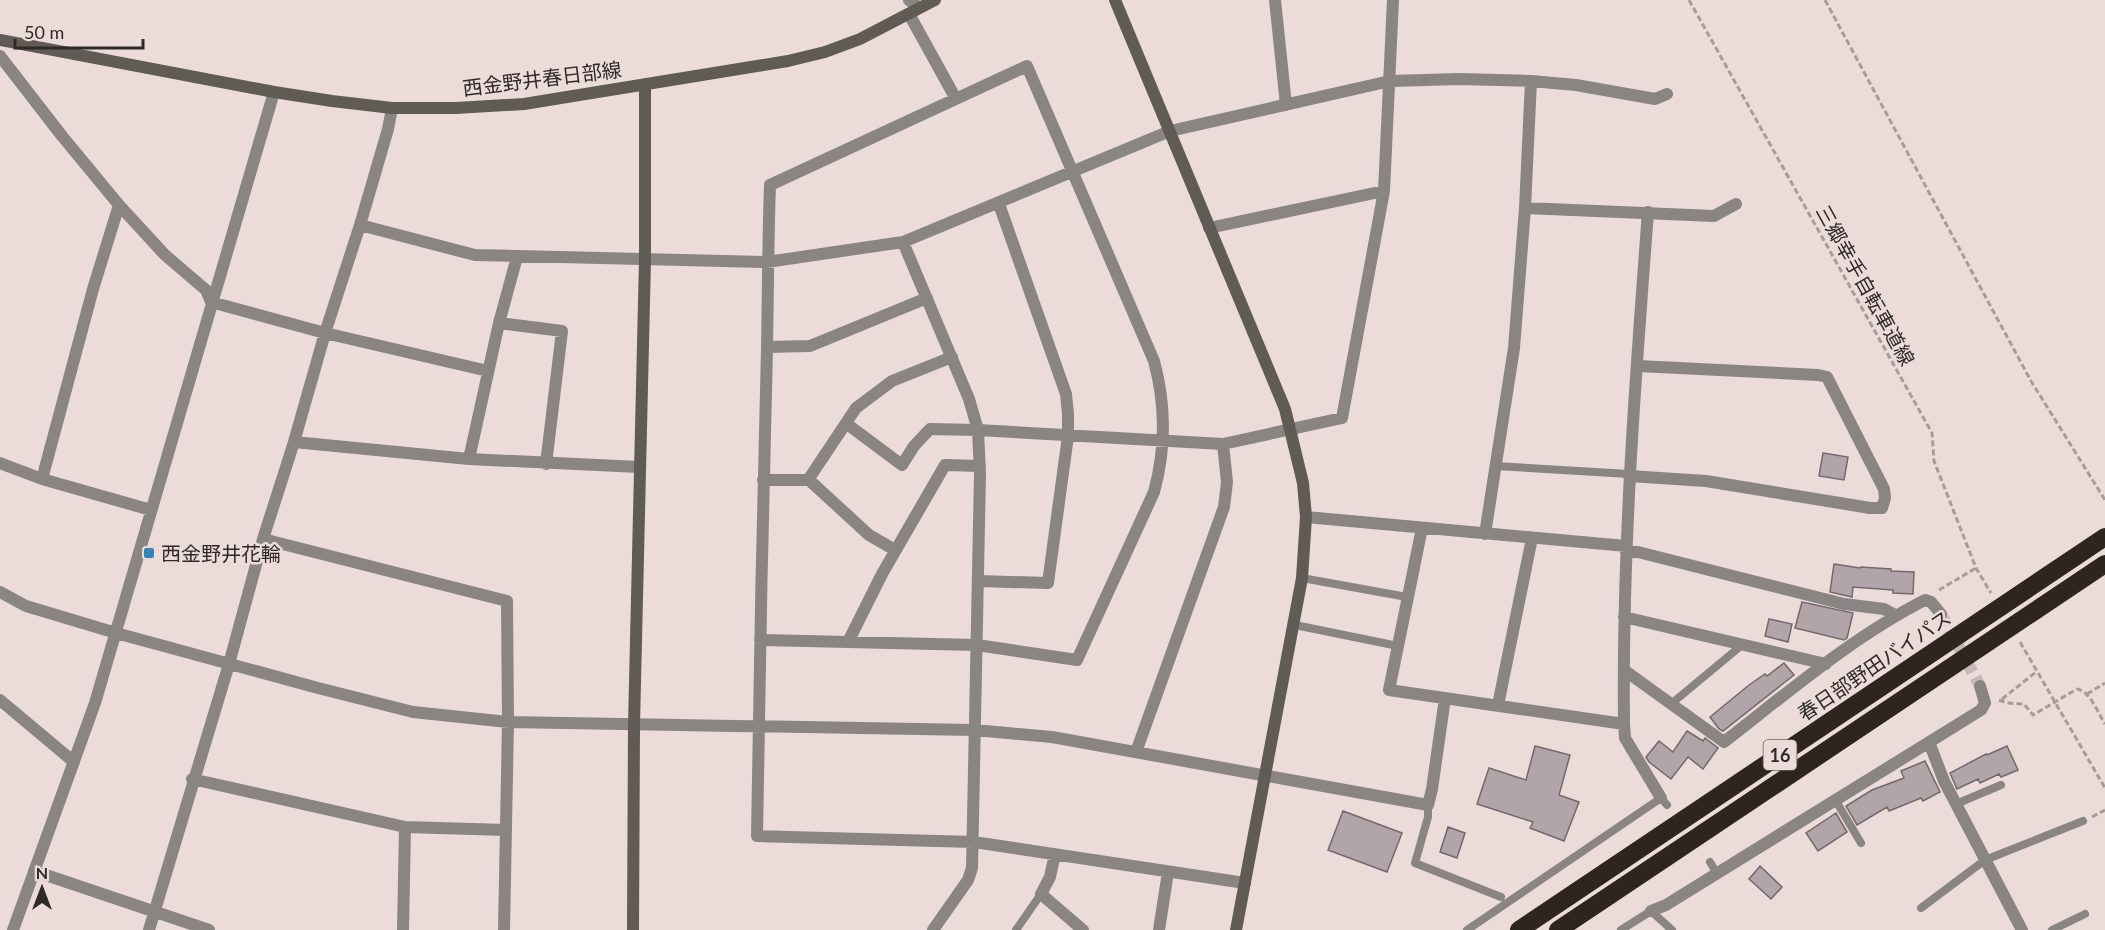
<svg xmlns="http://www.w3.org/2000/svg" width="2105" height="930" viewBox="0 0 2105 930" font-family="Lato,'Noto Sans JP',sans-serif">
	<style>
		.building { fill: #b2a5a9; stroke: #74686c; stroke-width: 1.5 }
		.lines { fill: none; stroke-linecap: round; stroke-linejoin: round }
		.street-tunnel { stroke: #c5b8b7; stroke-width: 12; stroke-dasharray: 12 6; stroke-linecap: butt }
		.path { stroke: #a89c9b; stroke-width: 3; stroke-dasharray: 6 3; stroke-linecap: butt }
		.lane { stroke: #8a8582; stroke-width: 8 }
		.street { stroke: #8a8582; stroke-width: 12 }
		.secondary { stroke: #615b56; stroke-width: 12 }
		.highway { stroke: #2e251f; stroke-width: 18 }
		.poi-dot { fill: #3782b6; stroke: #ebdcda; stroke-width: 2 }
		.labels { text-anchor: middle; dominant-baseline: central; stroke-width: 5; stroke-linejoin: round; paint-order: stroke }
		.shield { fill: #ebdcda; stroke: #675f5e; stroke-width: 1.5 }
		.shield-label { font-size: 18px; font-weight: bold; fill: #2f2929 }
		.street-label { font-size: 20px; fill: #2f2929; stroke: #ebdcda }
		.poi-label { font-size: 20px; fill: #2f2929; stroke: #ebdcda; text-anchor: start }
	</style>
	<rect width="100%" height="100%" fill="#ebdcda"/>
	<path class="building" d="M1823,453L1848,457L1844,480L1819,476Z
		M1834,564L1860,568L1861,567L1891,569V571L1914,572L1913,594L1893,593V590L1853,587L1852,597L1830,592Z
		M1802,602L1853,613L1847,638L1844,640L1795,628Z
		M1769,619L1792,624L1788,642L1765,636Z
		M1784,663L1794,675L1723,731L1719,729L1710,717L1749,685L1765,674L1767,676Z
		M1687,731L1703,741L1705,738L1718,748L1703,769L1688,757L1671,779L1649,762L1646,757L1659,741L1673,752Z
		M1535,746L1570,755L1559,795L1579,802L1564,841L1530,828L1533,822L1477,804L1489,768L1526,780Z
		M2007,746L2018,770L2001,777L1999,774L1980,783L1978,779L1957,789L1950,773L1986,754L1987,755Z
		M1925,761L1940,792L1923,801L1921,798L1889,811L1887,807L1857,825L1846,806L1872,790L1904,778L1901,771Z
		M1343,811L1402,833L1387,872L1328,850Z
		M1836,813L1847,832L1818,851L1806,833Z
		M1448,827L1465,833L1457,858L1440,852Z
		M1760,866L1782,887L1771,899L1749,879Z"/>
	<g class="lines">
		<path class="street-tunnel" d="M1941,614L1980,686"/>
		<path class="path" d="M1689,0L1932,433L1934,461L1976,568L1991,593
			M1825,0L2031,381L2105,500
			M1939,590L1976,568
			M2020,642L2105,788
			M2087,694L2105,683
			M2002,699L2036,672
			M1999,700L2007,703L2024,704L2033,715L2077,689C2090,691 2098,713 2105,724
			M2092,817L2105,810"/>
		<path class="lane" d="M1495,466L1629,474
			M1302,578L1407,597
			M1295,625L1398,646
			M1671,704L1742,645
			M1836,801L1861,843
			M1956,804L2001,785
			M1428,805V817L1415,863L1501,897
			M1710,862L1716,872
			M1921,908L1985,860L2083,821
			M1016,930L1041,894
			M1467,930L1661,798L1667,805
			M1621,930L1651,911L1672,930
			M2052,930L2085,914"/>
		<path class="street" d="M909,0L919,8
			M1275,0L1286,105
			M909,14L956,99
			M0,56L62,136L119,205L165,255L206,290L211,302L325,333L488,371
			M1525,208L1714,216L1736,204
			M1648,212C1635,383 1622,553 1624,724L1625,738L1661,798
			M360,225L475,255L767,262L903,242L1170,131L1390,81L1459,79L1531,81L1576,85L1655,99L1667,94
			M1209,228L1384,191
			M903,242L969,399L978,430L980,474L972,868L968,880L933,930
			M499,323L562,331L546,464
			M767,347L810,346L927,298
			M847,424L902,465L914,446L930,429L978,430L1223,444L1342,418L1384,191L1393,0
			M294,442L469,459L639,467
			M469,459L499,323L517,257
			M0,463L42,479L151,510
			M1629,476L1706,481L1870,508H1882L1885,498L1884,489L1827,377L1818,375L1638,366
			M42,479L93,289L119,205
			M808,479L869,535L895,550
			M763,480H808L856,408L892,381L952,357
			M1306,517L1626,546
			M1422,528L1389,690L1624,724
			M1485,534L1514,348L1525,208L1531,81
			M263,539L507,601L508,722L504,930
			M1626,552H1638L1844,604L1884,609L1895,615
			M979,581L1048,583L1068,436V414L1066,394L999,204
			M0,592L26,606L116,633L318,688L413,712L508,722L975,730L1052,737L1428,805L1432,789L1445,698
			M1624,617L1826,664
			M760,640L977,645L1077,660L1154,492C1166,448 1166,405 1154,361L1027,66L770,185C768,240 768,294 767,349C763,511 759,674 757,836L974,842L1245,883
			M848,642L882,574L945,465L980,466
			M1624,670L1724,742C1787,693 1854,636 1925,600L1931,602L1941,614
			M0,700L74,762
			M1498,705L1532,538
			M1929,742L1944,781L2022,930
			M1136,752L1224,507L1227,482L1223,444
			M192,779L405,827L506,830
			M1055,854L1050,877L1041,894L1083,930
			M34,871L209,930
			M1651,911L1666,905L1981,710L1985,703L1980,686
			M13,930L95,703L274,92
			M149,930L229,664L263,539L294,442L325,333L360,225L388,129L392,108
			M403,930L405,827
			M1159,930L1168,872"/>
		<path class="secondary" d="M1115,0L1285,409L1303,483L1306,517L1302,578L1236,930
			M0,40L274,92L332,101L392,108H456L524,104L788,61L825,52L860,39L935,0
			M633,930L634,725L645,260V84"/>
		<path class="highway" d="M1519,930L2105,537
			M1558,930L2105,564"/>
	</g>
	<rect class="poi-dot" x="143" y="547" width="12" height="12" rx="3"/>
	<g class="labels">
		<rect class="shield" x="1763.5" y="740" width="33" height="30" rx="4.5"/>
		<g class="shield-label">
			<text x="1780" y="755">16</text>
		</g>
		<g class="street-label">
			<text transform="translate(542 78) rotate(-7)">西金野井春日部線</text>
			<text transform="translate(1866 285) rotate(61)">三郷幸手自転車道線</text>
			<text transform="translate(1874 665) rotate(-34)">春日部野田バイパス</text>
		</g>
		<g class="poi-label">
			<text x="161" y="553">西金野井花輪</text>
		</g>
	</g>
	<g transform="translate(42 888)" stroke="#ebdcda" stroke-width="4.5" paint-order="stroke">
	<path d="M0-4.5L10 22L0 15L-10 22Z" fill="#2f2929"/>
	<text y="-9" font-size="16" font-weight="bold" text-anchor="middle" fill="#2f2929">N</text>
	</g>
	<path d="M15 39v9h128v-9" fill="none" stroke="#2f2929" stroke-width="3"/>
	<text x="24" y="39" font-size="18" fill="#2f2929" stroke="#ebdcda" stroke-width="4.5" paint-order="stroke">50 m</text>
</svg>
